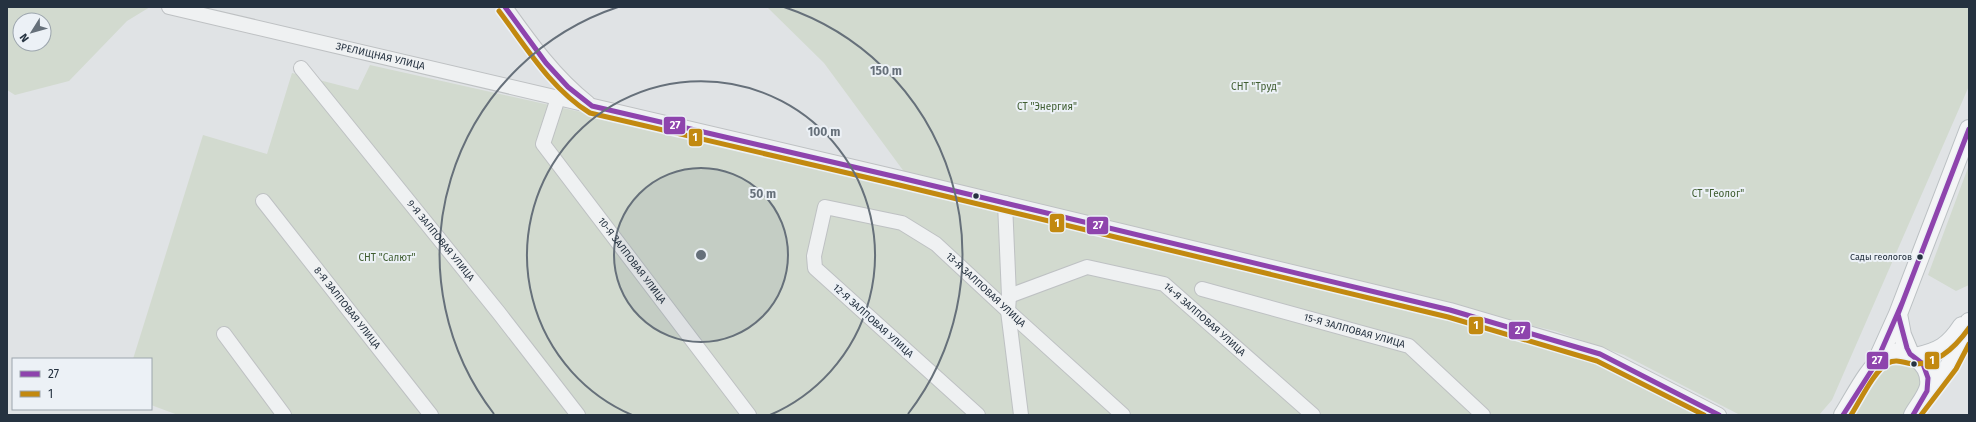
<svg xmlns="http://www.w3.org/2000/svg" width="1976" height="422" viewBox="0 0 1976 422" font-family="'Fira Sans',sans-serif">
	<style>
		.green { fill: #d2dacf; fill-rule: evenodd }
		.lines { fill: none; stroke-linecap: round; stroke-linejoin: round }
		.minor-casing { stroke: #bec1c3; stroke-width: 16 }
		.major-casing { stroke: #bbc0c3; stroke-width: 20 }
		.minor { stroke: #eff1f2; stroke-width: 14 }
		.major { stroke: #f4f5f6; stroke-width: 18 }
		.bus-1-casing { stroke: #ecf1f6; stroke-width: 8 }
		.bus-2-casing { stroke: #ecf1f6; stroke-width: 8 }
		.bus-1 { stroke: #8e44ad; stroke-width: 5 }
		.bus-2 { stroke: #c28910; stroke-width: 5 }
		.ring { fill: none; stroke: #66707a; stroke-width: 2 }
		.bus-dot { fill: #253240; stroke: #ecf1f6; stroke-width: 1.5 }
		.labels { text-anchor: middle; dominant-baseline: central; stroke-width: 4; stroke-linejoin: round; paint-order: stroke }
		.bus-label { font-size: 9px; fill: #253240; stroke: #ecf1f6; text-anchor: end }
		.street-label { font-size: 10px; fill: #253240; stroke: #ecf1f6 }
		.park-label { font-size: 10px; fill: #3f5d31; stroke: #ecf1f6 }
		.centre { fill: #66707a; stroke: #ecf1f6; stroke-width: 2 }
		.ring-label { font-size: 12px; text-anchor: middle; font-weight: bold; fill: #66707a; stroke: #ecf1f6; stroke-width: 4; stroke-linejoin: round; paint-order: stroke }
		.line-badge { stroke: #ecf1f6; stroke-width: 1.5 }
		.badge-label { font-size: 11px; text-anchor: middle; font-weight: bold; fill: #fff }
	</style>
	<rect width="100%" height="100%" fill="#e0e3e5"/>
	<path class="green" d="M7,7H150L127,21L69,81L15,95L7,90ZM20,20H44V44H20Z
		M767,7H1969V86L1832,400L1819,415H1740L1624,355L1555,331L1183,244L905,173L824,63Z
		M370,65L909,185L1422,310L1615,364L1712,415H178L151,405V359H133L203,135L267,154L292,73L358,90Z
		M1969,165V285L1956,291L1928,275Z
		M1899,360C1903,361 1910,362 1914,365C1931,380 1913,402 1904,415H1852L1884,366Z"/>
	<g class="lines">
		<g class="minor-casing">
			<g id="minor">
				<path id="s1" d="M169,7L901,178L1450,310L1600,354L1719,415"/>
				<path d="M505,7C530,42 554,76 588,103"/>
				<path id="s2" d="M301,68L499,313L578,415"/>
				<path id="s3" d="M558,98L543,144L749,415"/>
				<path id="s4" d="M263,201L431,415"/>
				<path d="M1005,203L1009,296L1008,311L1021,415"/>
				<path id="s5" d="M1202,289L1409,346L1483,415"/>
				<path id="s6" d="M1009,296L1087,267L1164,284L1313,415"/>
				<path d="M224,334L284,415"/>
				<path id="s7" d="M978,415L815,268L814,256L825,207L902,223L936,244L1008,311L1123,415"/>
			</g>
		</g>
		<g class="major-casing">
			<path id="major" d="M1898,314L1902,335L1910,354
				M1915,357C1939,352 1949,346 1962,326
				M1875,365L1898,314L1969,129
				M1925,396C1947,372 1960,353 1969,322
				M1843,415C1854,398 1869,366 1886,356C1906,344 1932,363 1929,386C1927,396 1918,406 1913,415"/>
		</g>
		<use href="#minor" class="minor"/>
		<use href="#major" class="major"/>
		<g class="bus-1-casing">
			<path id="bus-1" d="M505,7L546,63L568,87L592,106L901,178L1450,310L1600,354L1719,415
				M1843,415L1875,365L1903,301
				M1913,415L1927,391L1928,378L1923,364L1910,354L1907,348L1898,314L1969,129"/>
		</g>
		<g class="bus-2-casing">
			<path id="bus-2" d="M499,11C526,47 551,89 590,113L899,185L1448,317L1597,361L1704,415
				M1851,415C1860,401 1874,371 1888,363C1897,358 1906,364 1915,364C1938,364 1957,345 1969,328
				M1921,415L1956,369L1969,344"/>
		</g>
		<use href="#bus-1" class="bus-1"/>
		<use href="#bus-2" class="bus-2"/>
	</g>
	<circle cx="701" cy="255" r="87" fill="#66707a" fill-opacity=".12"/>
	<g class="ring">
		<circle cx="701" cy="255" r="87"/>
		<path d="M632 415A174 174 0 1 1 770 415"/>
		<path d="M494 414A261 261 0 0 1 618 7M784 7A261 261 0 0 1 908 414"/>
	</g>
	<g class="bus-dot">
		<circle cx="976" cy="196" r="3.5"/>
		<circle cx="1920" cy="257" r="3.5"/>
		<circle cx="1914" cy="364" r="3.5"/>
	</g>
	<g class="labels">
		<g class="bus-label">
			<text x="1912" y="257">Сады геологов</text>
		</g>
		<g class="street-label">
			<text stroke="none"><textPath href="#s1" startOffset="217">ЗРЕЛИЩНАЯ УЛИЦА</textPath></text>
			<text stroke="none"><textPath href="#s2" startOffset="222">9-Я ЗАЛПОВАЯ УЛИЦА</textPath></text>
			<text stroke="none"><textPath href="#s3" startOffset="195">10-Я ЗАЛПОВАЯ УЛИЦА</textPath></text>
			<text stroke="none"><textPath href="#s7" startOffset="468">13-Я ЗАЛПОВАЯ УЛИЦА</textPath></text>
			<text stroke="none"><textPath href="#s4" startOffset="136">8-Я ЗАЛПОВАЯ УЛИЦА</textPath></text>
			<text stroke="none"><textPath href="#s6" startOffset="216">14-Я ЗАЛПОВАЯ УЛИЦА</textPath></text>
			<text transform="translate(873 321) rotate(42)">12-Я ЗАЛПОВАЯ УЛИЦА</text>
			<text stroke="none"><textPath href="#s5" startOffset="158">15-Я ЗАЛПОВАЯ УЛИЦА</textPath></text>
		</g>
		<g class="park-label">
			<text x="1256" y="87">СНТ "Труд"</text>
			<text x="1047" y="107">СТ "Энергия"</text>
			<text x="1718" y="194">СТ "Геолог"</text>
			<text x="387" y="258">СНТ "Салют"</text>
		</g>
	</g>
	<circle cx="701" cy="255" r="6" class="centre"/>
	<g class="ring-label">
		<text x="886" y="75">150 m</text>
		<text x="824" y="136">100 m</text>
		<text x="763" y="198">50 m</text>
	</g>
	<g class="line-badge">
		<rect x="663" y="116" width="23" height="19" rx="4" fill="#8e44ad"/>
		<rect x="688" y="128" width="15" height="19" rx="4" fill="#c28910"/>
		<rect x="1049" y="213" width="16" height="20" rx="4" fill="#c28910"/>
		<rect x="1086" y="216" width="23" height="19" rx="4" fill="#8e44ad"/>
		<rect x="1468" y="316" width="16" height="19" rx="4" fill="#c28910"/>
		<rect x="1508" y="321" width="23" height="19" rx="4" fill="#8e44ad"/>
		<rect x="1866" y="351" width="23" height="19" rx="4" fill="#8e44ad"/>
		<rect x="1924" y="351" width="16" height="19" rx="4" fill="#c28910"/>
	</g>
	<g class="badge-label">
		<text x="675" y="129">27</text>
		<text x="695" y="141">1</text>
		<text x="1057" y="227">1</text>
		<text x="1098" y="229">27</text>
		<text x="1476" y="329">1</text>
		<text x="1520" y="334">27</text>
		<text x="1877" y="364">27</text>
		<text x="1932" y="364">1</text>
	</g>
	<rect width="1976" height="422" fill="none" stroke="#253240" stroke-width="16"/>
	<rect x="12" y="358" width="140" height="52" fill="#ecf1f6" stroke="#9ca5ad"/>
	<rect x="20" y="371" width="20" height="6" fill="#8e44ad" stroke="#9ca5ad"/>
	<text x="48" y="378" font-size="12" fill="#253240">27</text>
	<rect x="20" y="391" width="20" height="6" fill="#c28910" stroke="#9ca5ad"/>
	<text x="48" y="398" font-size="12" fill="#253240">1</text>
	<g transform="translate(32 32) rotate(233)"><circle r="19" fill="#ecf1f6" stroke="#9ca5ad"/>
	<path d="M0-3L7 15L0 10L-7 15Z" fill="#66707a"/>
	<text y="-6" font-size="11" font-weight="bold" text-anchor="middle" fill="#253240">N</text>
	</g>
</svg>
